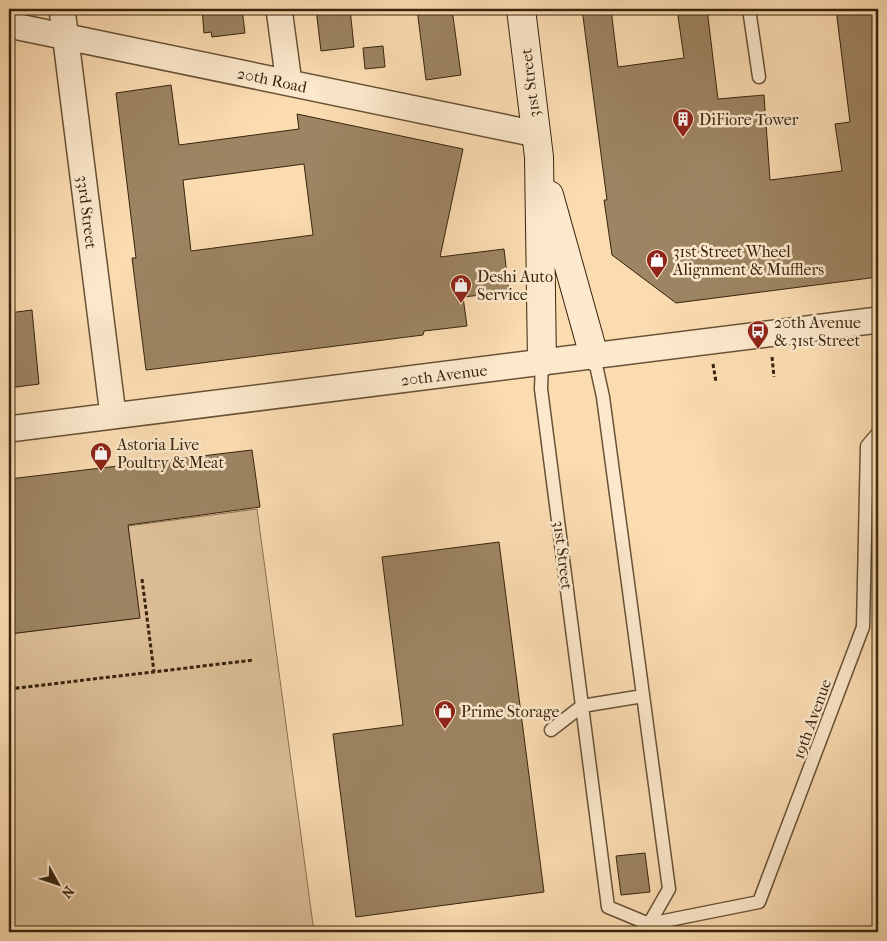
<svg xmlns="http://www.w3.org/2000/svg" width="887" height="941" viewBox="0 0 887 941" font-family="'IM FELL French Canon',serif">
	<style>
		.green { fill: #dabd95; stroke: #897051 }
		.building { fill: #9d8462; stroke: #38240d; fill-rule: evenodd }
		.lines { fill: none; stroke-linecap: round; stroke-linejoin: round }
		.lane-casing { stroke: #695236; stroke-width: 15 }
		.street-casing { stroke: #695236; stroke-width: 28 }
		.secondary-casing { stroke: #38240d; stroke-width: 30 }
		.path { stroke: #38240d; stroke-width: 3; stroke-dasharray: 4 2.5; stroke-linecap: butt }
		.lane { stroke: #fce8cc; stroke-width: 12 }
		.street { stroke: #fce8cc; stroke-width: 25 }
		.secondary { stroke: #fce8cc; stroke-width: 28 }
		.labels { text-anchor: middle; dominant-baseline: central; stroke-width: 5; stroke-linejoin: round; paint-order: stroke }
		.street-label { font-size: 16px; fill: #38240d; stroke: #fce8cc }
		.poi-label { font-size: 16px; fill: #38240d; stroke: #fce8cc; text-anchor: start }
	</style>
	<rect width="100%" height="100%" fill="#fbdcb1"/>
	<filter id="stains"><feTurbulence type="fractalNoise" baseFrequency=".004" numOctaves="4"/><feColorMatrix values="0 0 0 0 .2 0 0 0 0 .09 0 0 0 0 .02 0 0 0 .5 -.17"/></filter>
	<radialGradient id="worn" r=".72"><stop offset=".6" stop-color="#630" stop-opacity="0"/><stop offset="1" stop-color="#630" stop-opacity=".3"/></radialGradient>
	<path class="green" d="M257,509L314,932H9V634L139,618L128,526Z"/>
	<path class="building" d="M202,9H242L245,33L212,37L211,32L204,33Z
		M316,9H350L354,47L321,51Z
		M417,9H452L461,75L426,80Z
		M582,9H611L618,67L684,58L677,9H707L718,99L764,95L770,180L842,171L835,124L850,122L836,9H878V160H874L878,196V277L676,303L612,255L604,200H607Z
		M383,46L385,67L365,69L363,48Z
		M171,85L179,145L299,129L297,114L463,149L440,257L504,249L509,292L463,297L467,326L424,331L423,335L146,370L132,258H136L116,93ZM304,164L313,235L191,251L183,180Z
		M32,310L39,384L9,388V313Z
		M252,450L260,507L128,525L140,618L9,634V479Z
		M499,542L544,892L356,917L333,734L403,725L382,557Z
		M645,853L650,892L621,895L616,856Z"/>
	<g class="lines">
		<g class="lane-casing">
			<path id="lane" d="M749,9L759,77
				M594,356L603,397L669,889L649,924L650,930
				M542,362L541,389L608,907L649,924
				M551,730L582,706L643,696
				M649,924L759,902L863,627L867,446L878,433"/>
		</g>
		<g class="street-casing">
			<path id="street" d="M62,9L113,415
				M279,9L289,83
				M9,25L536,134
				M9,429L878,320"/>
		</g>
		<g class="secondary-casing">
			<path id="secondary" d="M521,9L539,157L542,362
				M549,195L594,356"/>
		</g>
		<path class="path" d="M772,357L774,377
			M713,364L716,382
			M142,579L154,672
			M9,689L254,660"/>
		<use href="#lane" class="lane"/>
		<use href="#street" class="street"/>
		<use href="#secondary" class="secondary"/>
	</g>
	<defs>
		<g id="building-pin" transform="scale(1.125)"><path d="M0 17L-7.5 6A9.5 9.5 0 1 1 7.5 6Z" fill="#8f2418" stroke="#fce8cc"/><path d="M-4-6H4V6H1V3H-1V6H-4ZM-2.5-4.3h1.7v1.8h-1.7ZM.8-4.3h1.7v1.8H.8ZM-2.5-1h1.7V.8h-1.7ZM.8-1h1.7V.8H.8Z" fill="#fff"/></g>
		<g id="shop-pin" transform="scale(1.125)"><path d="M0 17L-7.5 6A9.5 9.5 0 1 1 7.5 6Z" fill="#8f2418" stroke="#fce8cc"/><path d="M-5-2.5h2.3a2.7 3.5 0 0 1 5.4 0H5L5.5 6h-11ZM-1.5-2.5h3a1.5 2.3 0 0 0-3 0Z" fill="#fff"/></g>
		<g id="bus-pin" transform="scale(1.125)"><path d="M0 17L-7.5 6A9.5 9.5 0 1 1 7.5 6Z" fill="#8f2418" stroke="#fce8cc"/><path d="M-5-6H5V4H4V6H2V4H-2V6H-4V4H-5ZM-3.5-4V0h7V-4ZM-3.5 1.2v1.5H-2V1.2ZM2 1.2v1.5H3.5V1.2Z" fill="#fff"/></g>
	</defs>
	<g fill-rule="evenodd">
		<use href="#building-pin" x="683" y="119"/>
		<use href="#shop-pin" x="657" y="260"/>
		<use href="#shop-pin" x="461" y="285"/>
		<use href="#bus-pin" x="758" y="331"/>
		<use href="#shop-pin" x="101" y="453"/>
		<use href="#shop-pin" x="445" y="711"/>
	</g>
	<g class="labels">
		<g class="street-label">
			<text transform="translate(272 80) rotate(12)">20th Road</text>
			<text transform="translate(530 83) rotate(-97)">31st Street</text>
			<text transform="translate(87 212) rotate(83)">33rd Street</text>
			<text transform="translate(444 375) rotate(-7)">20th Avenue</text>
			<text transform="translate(563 555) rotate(83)">31st Street</text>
			<text transform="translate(812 719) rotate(-70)">19th Avenue</text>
		</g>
		<g class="poi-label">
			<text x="699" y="119">DiFiore Tower</text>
			<text x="673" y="251">31st Street Wheel<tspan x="673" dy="18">Alignment &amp; Mufflers</tspan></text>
			<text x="477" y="276">Deshi Auto<tspan x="477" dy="18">Service</tspan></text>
			<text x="774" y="322">20th Avenue<tspan x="774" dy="18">&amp; 31st Street</tspan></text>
			<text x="117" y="444">Astoria Live<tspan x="117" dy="18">Poultry &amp; Meat</tspan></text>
			<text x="461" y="711">Prime Storage</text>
		</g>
	</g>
	<rect width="887" height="941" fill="none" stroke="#fbdcb1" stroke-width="30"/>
	<rect x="10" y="10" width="867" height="921" fill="none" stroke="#38240d" stroke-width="2.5"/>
	<rect x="15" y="15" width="857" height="911" fill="none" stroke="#38240d"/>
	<g transform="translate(58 884) rotate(130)" stroke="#fce8cc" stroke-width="4" paint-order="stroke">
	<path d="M0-4L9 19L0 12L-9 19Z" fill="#38240d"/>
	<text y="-8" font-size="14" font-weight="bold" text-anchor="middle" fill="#38240d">N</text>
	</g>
	<rect width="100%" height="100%" filter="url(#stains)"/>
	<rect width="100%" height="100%" fill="url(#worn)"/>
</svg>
